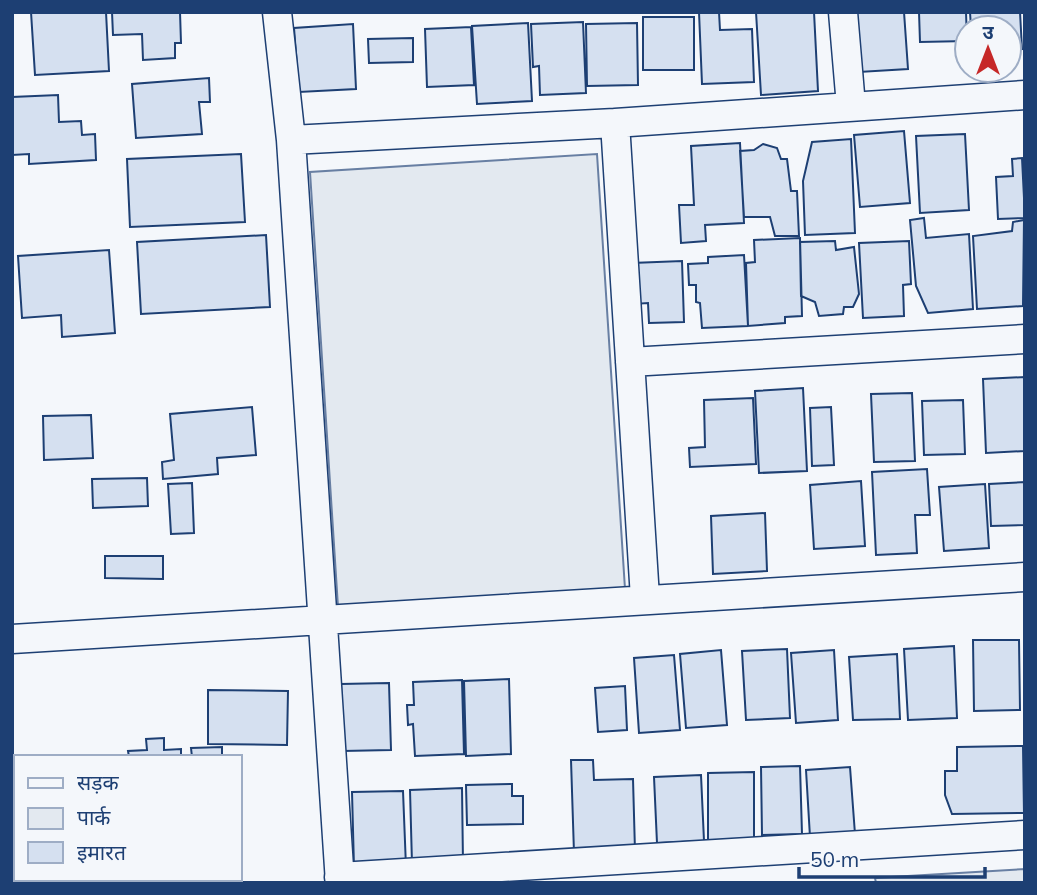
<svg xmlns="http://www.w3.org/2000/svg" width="1037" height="895" viewBox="0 0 1037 895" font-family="Mulish,'Noto Sans Devanagari',sans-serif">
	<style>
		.green { fill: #e3e9f0; stroke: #687fa3; stroke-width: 2 }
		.building { fill: #d5e0f0; stroke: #1d3f73; stroke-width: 2 }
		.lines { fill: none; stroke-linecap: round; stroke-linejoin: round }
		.minor-casing { stroke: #1d3f73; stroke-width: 31 }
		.minor { stroke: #f4f7fb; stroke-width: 28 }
	</style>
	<rect width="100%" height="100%" fill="#f4f7fb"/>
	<path class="green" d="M597,154L625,589L338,607L310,172Z
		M1025,869V883H876L875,878Z"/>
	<path class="building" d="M31,12H106L109,71L35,75Z
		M112,12H180L181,43H175V58L143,60L142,34L113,35Z
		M699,12H719L720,30L752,29L754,82L702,84Z
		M756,12H814L818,91L761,95Z
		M855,12H904L908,69L859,72Z
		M919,12H966L967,41L920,42Z
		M970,12H1020L1022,49L1009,50V28H971Z
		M643,17H694V70H643Z
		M583,22L586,93L540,95L539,66L533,67L531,24Z
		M528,23L532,101L477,104L472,26Z
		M637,23L638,85L587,86L586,24Z
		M353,24L356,89L299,92L294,28Z
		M471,27L474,85L427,87L425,29Z
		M413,38V62L369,63L368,39Z
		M209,78L210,102H199L202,134L136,138L132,84Z
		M58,95L59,122L81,121L82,135L95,134L96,160L29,164V154L12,155V97Z
		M904,131L910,203L860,207L854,135Z
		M965,134L969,210L920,213L916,136Z
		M851,139L855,233L805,235L803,181L812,142Z
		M740,143L744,223L705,225L706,241L681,243L679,205H694L691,146Z
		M763,144L777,148L781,159H787L791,191H797L799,236H775L770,217H744L740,151L754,150Z
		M241,154L245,222L130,227L127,159Z
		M1022,158L1025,218L998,219L996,177L1013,176L1012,159Z
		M924,218L926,238L969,234L973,309L928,313L916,286L910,220Z
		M1024,220L1023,306L977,309L973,236L1012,231L1013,222Z
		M266,235L270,307L141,314L137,242Z
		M800,238L802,316L785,317V323L748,326L746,263L755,262L754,240Z
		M835,241L836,250L854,247L859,294L853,307H844L843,314L819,316L815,302L801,296L800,242Z
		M909,241L911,284L903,285L904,316L863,318L859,243Z
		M109,250L115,333L62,337L61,315L22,318L18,256Z
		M744,255L748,326L702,328L700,303L696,302V285H689L688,264L708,263V257Z
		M682,261L684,322L649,323L648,303L634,304L632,263Z
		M1025,377V451L986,453L983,379Z
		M803,388L807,471L759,473L755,391Z
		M912,393L915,461L874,462L871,394Z
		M753,398L756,464L690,467L689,448L705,447L704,400Z
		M963,400L965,454L924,455L922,401Z
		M252,407L256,455L217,458L218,474L163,479L162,462L174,460L170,414Z
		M831,407L834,465L812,466L810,408Z
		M91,415L93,458L44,460L43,416Z
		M927,469L930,515H915L917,553L876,555L872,472Z
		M147,478L148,506L93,508L92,479Z
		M861,481L865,546L814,549L810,485Z
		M1025,482V525L991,526L989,484Z
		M192,483L194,533L171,534L168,484Z
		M985,484L989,548L944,551L939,487Z
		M765,513L767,571L713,574L711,516Z
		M105,556H163V579L105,578Z
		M973,640H1019L1020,710L974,711Z
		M954,646L957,718L908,720L904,649Z
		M787,649L790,718L746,720L742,651Z
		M721,650L727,725L686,728L680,654Z
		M834,650L838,720L796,723L791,653Z
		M897,654L900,719L853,720L849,657Z
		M674,655L680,730L639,733L634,658Z
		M509,679L511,754L466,756L464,681Z
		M462,680L464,754L415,756L413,724L408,725L407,705H414L413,682Z
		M389,683L391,750L343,751L341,684Z
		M625,686L627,730L598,732L595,688Z
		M208,690L288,691L287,745L208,744Z
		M164,738V750L181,749V757H129L128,751L147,750L146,739Z
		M1023,746L1024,813L952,814L945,795V771H957V747Z
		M222,747V757H192L191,748Z
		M571,760H593L594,780L633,779L635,851L574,853Z
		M800,766L802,834L762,835L761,767Z
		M850,767L855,834L810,837L806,770Z
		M754,772V843L708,844V773Z
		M701,775L704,841L657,843L654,777Z
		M512,784V796H523V824L467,825L466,785Z
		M462,788L463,863L412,864L410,790Z
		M403,791L406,867L354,868L352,792Z
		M90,879H159V883H90Z"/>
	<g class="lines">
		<g class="minor-casing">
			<path id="minor" d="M277,12L291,140L340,883
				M843,12L851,106
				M615,123L645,598
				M291,140L615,123L1025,95
				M630,362L1025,339
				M12,639L1025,577
				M339,877L1025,835"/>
		</g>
		<use href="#minor" class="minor"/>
	</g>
	<rect width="1037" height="895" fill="none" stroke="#1d3f73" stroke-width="28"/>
	<rect x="14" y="755" width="228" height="126" fill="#f4f7fb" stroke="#9eadc5" stroke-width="2"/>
	<rect x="28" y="778" width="35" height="10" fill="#f4f7fb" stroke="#9eadc5" stroke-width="2"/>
	<text x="77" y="790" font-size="21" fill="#1d3f73">सड़क</text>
	<rect x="28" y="808" width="35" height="21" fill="#e3e9f0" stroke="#9eadc5" stroke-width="2"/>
	<text x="77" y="825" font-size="21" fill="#1d3f73">पार्क</text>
	<rect x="28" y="842" width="35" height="21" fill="#d5e0f0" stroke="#9eadc5" stroke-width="2"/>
	<text x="77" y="860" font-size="21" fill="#1d3f73">इमारत</text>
	<g transform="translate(988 49)"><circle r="33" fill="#f4f7fb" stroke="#9eadc5" stroke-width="2"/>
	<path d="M0-5L12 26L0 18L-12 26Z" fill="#c62828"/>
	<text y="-10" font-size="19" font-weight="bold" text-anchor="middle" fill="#1d3f73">उ</text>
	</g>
	<path d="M799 867v10h186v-10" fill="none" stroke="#1d3f73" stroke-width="3.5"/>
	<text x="810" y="867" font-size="21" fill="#1d3f73" stroke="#f4f7fb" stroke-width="5" paint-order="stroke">50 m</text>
</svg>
